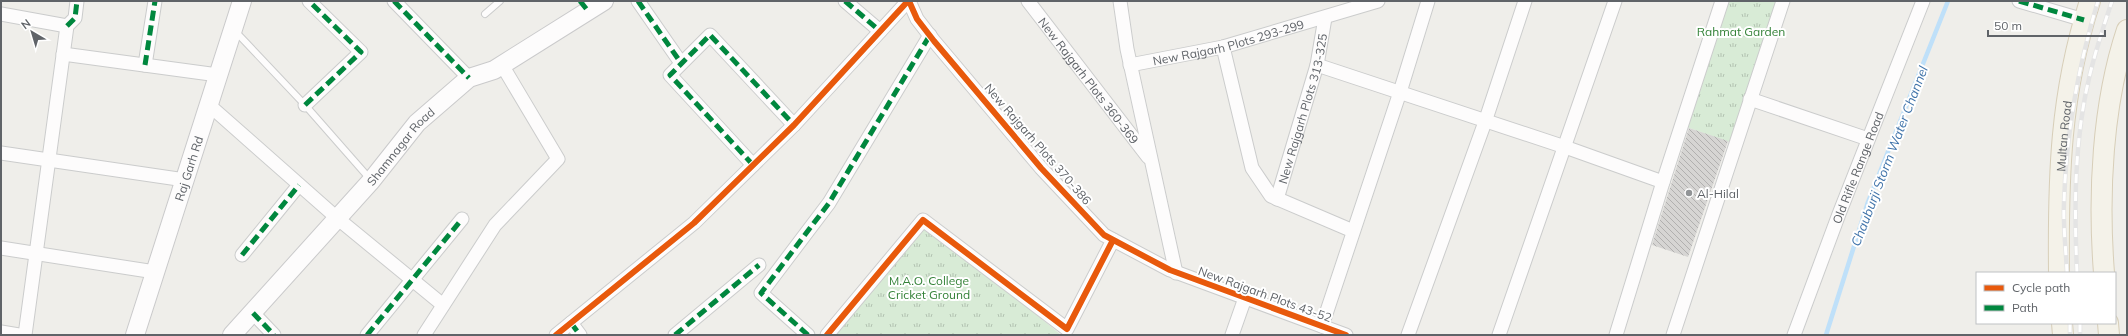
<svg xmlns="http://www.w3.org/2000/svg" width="2128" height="336" viewBox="0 0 2128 336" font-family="Mulish,sans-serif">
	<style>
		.park { fill: url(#park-tufts) }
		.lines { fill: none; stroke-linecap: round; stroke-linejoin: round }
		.stream { stroke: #bfe0f9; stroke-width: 4.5 }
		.building { fill: url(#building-back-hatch) }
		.lane-casing { stroke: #cbcccc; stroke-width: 8 }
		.street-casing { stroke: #cbcccc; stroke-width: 15 }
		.secondary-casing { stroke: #cacacb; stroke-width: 20 }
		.primary-casing { stroke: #d7ceb8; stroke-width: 22 }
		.lane { stroke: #fdfcfc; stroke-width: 6 }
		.street { stroke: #fdfcfc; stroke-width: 13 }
		.secondary { stroke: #fdfcfc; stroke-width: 18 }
		.primary { stroke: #f4f2e9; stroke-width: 20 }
		.rail-casing { stroke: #e4e4e4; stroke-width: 4.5 }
		.rail { stroke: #fff; stroke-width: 3; stroke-dasharray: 9; stroke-linecap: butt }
		.quiet { stroke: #00873e; stroke-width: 5; stroke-dasharray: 10 5; stroke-linecap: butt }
		.cycleway-casing { stroke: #fff; stroke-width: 8 }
		.cycleway { stroke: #e8590c; stroke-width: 6 }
		.poi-dot { fill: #919496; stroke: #fff; stroke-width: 1.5 }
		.labels { text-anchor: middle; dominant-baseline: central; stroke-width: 4; stroke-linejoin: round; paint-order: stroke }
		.park-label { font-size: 12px; fill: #348238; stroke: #fff }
		.street-label { font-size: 12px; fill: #5f6368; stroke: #fff }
		.poi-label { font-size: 12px; fill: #5f6368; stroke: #fff; text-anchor: start }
		.water-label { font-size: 13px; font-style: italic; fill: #4174aa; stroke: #fff }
	</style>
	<defs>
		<pattern id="park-tufts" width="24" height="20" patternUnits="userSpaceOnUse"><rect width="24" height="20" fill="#d8ebd6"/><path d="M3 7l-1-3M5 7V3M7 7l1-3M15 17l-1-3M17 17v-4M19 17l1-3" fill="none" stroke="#b2c2b1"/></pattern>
		<pattern id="building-back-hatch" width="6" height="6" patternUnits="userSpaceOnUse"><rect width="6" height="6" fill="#d6d5d3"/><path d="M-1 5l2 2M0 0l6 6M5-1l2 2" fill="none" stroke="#b1b0af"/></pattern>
	</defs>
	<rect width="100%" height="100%" fill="#efeeea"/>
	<path class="park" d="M1721,1H1781L1732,143L1681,125Z
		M923,220L1061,335H827Z"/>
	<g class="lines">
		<path class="stream" d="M1826,335L1868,202L1948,1"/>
	</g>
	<path class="building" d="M1689,128L1728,141L1688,257L1652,245Z"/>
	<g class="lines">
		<g class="lane-casing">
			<path id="lane" d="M485,14L500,1
				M236,32L305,105L370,179"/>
		</g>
		<g class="street-casing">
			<g id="street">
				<path d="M394,1L469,78"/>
				<path d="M638,1L681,63"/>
				<path d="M845,1L880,31"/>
				<path d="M909,1L917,19L934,41L1041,168L1104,235L1170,270L1346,335"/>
				<path id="s1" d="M1028,1L1148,157"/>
				<path d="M1120,1L1127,49L1176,273"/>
				<path d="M2019,1L2084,20"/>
				<path d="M1,14L67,26"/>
				<path d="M1223,47L1252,168L1271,196L1353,231"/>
				<path d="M63,54L218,75"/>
				<path d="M145,65L155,1"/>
				<path id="s2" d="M1130,65L1223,47L1378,1"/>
				<path d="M1317,65L1565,147L1663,182"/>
				<path d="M1750,99L1868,139"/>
				<path d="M209,105L337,218L443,305"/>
				<path d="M305,105L361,52L309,1"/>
				<path d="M1,153L185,180"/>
				<path d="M753,165L670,75L710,35L794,125"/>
				<path id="s3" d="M1277,199L1317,65L1325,18"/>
				<path d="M1,248L155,272"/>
				<path d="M242,255L299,185"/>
				<path d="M253,313L274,335"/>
				<path d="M571,323L580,335"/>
				<path d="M1322,326L1400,92L1428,1"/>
				<path d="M1,332L19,335"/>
				<path d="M25,335L67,26L75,18L77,1"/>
				<path d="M367,335L462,219"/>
				<path d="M424,335L495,225L558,159L502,65"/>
				<path d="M556,335L694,223L794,125L908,1"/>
				<path d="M675,335L759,265"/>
				<path d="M808,335L761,293L829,203L930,35"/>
				<path d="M827,335L923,220L1067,329L1113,240"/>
				<path d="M1232,335L1245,298"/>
				<path d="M1408,335L1485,122L1525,1"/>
				<path d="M1499,335L1615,1"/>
				<path d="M1616,335L1663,182L1722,1"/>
				<path d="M1673,335L1783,1"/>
				<path id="s4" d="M1794,335L1839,214L1923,1"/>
			</g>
		</g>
		<g class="secondary-casing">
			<g id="secondary">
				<path id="s5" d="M135,335L242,1"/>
				<path id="s6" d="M232,335L371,181L417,123L469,78L494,70L604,1"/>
			</g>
		</g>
		<g class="primary-casing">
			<g id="primary">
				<path id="s7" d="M2059,273C2058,177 2060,94 2090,1"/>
				<path d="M2104,273C2098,195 2102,105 2127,30"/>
				<path d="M2062,323L2063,335"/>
				<path d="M2108,323L2109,335"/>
			</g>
		</g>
		<use href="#lane" class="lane"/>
		<use href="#street" class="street"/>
		<use href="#secondary" class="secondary"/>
		<use href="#primary" class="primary"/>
		<g class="rail-casing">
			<path id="rail" d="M2067,273C2066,250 2063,226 2064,203C2066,133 2078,67 2098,1
				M2077,273C2074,207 2074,139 2090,74C2096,49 2104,25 2112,1
				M2070,323V335
				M2080,323V335"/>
		</g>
		<use href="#rail" class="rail"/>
		<path class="quiet" d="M394,1L469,78
			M580,1L588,11
			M638,1L681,63
			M845,1L880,31
			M2019,1L2084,20
			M67,26L75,18L77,1
			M145,65L155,1
			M305,105L361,52L309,1
			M753,165L670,75L710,35L794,125L796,123
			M242,255L299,185
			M253,313L274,335
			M571,323L580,335
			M367,335L462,219
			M675,335L759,265
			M808,335L761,293L829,203L930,35"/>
		<g class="cycleway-casing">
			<path id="cycleway" d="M909,1L917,19L934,41L1041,168L1104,235L1170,270L1346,335
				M556,335L694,223L794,125L908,1
				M827,335L923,220L1067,329L1113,240"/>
		</g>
		<use href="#cycleway" class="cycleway"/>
	</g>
	<circle class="poi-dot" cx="1689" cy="193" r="4"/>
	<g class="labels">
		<g class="park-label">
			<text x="1741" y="31">Rahmat Garden</text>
			<text x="929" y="280">M.A.O. College<tspan x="929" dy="14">Cricket Ground</tspan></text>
		</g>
		<g class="street-label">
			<text stroke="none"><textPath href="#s2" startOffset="101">New Rajgarh Plots 293-299</textPath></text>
			<text stroke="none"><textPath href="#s1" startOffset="100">New Rajgarh Plots 360-369</textPath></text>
			<text stroke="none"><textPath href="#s3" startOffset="94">New Rajgarh Plots 313-325</textPath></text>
			<text stroke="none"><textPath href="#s7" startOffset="137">Multan Road</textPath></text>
			<text transform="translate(1038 144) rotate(49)">New Rajgarh Plots 370-386</text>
			<text stroke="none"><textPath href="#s6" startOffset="253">Shamnagar Road</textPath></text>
			<text stroke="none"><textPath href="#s4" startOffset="179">Old Rifle Range Road</textPath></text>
			<text stroke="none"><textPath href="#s5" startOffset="175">Raj Garh Rd</textPath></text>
			<text transform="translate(1265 294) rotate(20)">New Rajgarh Plots 43-52</text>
		</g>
		<g class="poi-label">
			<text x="1697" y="193">Al-Hilal</text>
		</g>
		<g class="water-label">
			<text transform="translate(1889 156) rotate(-69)">Chauburji Storm Water Channel</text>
		</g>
	</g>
	<rect width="2128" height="336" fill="none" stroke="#5f6368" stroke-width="4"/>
	<rect x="1976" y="272" width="140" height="52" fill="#ffffff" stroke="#bfc1c3"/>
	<rect x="1984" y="285" width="20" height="6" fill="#e8590c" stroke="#bfc1c3"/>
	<text x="2012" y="292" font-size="12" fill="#5f6368">Cycle path</text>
	<rect x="1984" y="305" width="20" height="6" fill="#00873e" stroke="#bfc1c3"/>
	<text x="2012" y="312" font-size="12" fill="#5f6368">Path</text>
	<g transform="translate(32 32) rotate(322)" stroke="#ffffff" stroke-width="3" paint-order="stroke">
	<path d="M0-3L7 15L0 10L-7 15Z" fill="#5f6368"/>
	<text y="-6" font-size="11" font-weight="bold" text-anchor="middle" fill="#5f6368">N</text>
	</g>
	<path d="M1988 30v6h117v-6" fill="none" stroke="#5f6368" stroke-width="2"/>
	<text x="1994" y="30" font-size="12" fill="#5f6368" stroke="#ffffff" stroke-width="3" paint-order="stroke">50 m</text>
</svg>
